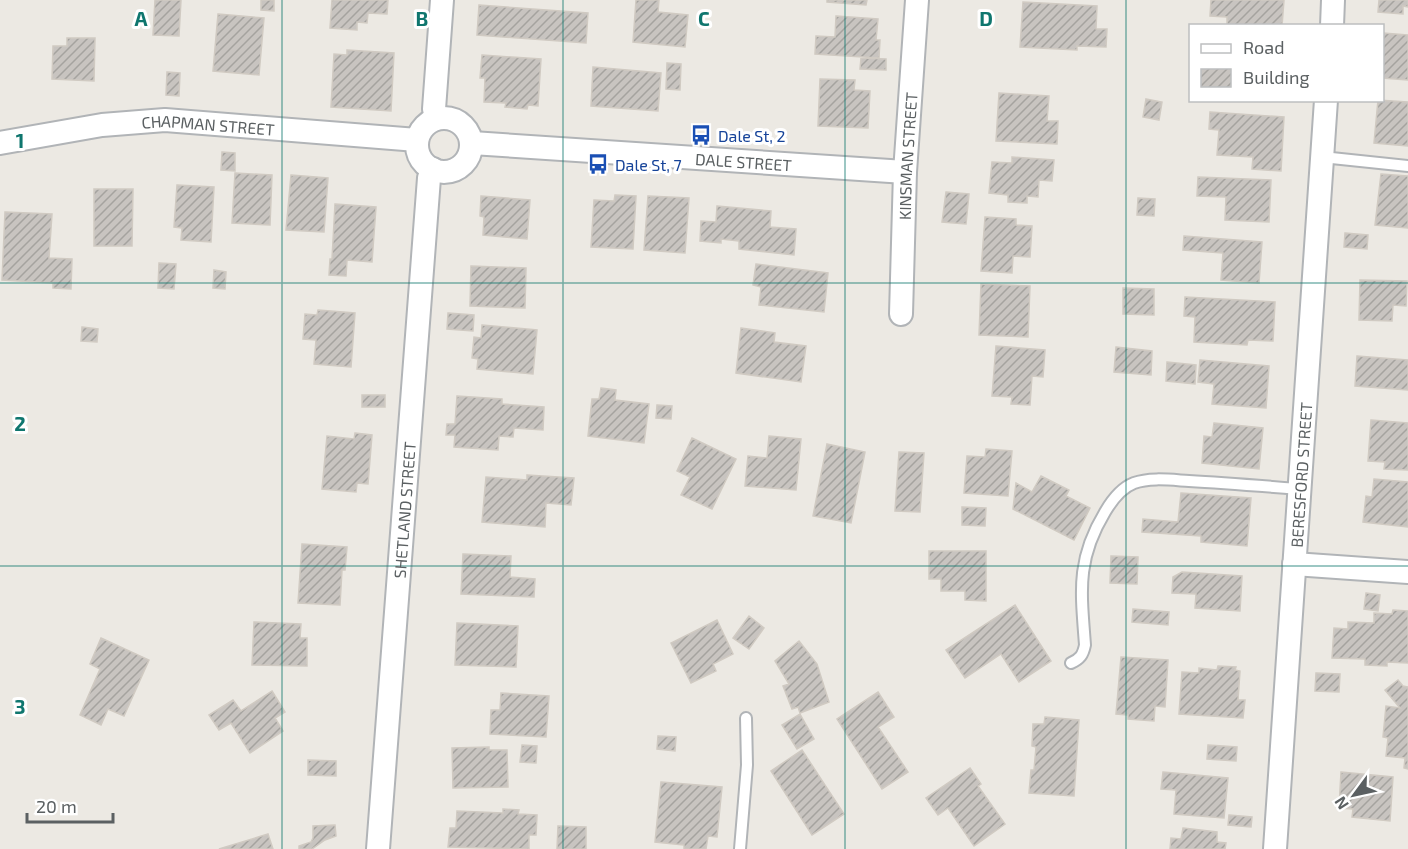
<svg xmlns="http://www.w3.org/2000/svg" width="1408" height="849" viewBox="0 0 1408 849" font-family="'Exo 2',sans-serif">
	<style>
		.building { fill: url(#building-hatch); stroke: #d0cac2; stroke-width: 1.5 }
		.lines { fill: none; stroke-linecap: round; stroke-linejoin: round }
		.service-casing { stroke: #b1b4b7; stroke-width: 14 }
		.minor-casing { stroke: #b1b4b7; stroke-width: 26 }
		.service { stroke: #fff; stroke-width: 10 }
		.minor { stroke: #fff; stroke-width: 22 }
		.grid { fill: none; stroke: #0f766e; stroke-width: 1.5; stroke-opacity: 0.55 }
		.labels { text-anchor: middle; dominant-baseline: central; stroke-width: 6; stroke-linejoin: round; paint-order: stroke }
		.street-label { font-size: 16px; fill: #5b6062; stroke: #fff }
		.transit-label { font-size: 16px; fill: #164399; stroke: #fff; text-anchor: start }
		.grid-label { font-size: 20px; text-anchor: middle; font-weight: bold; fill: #0f766e; stroke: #fff; stroke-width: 6; stroke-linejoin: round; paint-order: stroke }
	</style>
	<defs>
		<pattern id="building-hatch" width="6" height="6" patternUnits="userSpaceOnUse" patternTransform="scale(1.5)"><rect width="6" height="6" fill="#c8c4c0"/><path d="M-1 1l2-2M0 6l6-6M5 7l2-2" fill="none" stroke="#a5a39f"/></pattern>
	</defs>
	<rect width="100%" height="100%" fill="#ece9e3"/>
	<path class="building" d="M155,0H181L179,36L153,35Z
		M261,0H274V11L261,10Z
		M332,0H388L387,14L368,13L367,23L357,22V30L330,28Z
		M636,0H659L658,12L688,15L685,47L633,42Z
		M827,0H867L866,5L827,2Z
		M1211,0H1284L1282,26H1227V17L1210,16Z
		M1379,0H1408V7L1403,6V14L1378,12Z
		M1023,2L1097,6L1096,29H1107L1106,47L1077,46V50L1020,47Z
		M479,5L588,13L586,43L477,35Z
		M218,14L264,18L259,75L213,71Z
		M836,16L878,19L876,40H880L879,58L815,54L816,36L835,37Z
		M1383,33L1408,35V80L1382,78Z
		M67,38H95L94,81L52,79L53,46H67Z
		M347,50L394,53L391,111L331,107L334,54L347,55Z
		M482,55L541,59L538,106L528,105L527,109L505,107L506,103L484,102L485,78H480Z
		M861,58L886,59V70L860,69Z
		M667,63L681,64L680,90L666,89Z
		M593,67L661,73L658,111L591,106Z
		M167,72L180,73L179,96L166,95Z
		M820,79L855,80L854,90L870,91L868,128L818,126Z
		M999,93L1049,96L1047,121H1058L1057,144L996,141Z
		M1146,99L1162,102L1159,120L1143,117Z
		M1378,100L1408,102V146L1374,143Z
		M1210,112L1284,117L1281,171L1252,169L1253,157L1217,155L1219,130L1209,129Z
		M222,152L235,153V171L221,170Z
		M1012,157L1054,160L1052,181L1039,180L1038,197L1027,196V203L1008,202V195L989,193L992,162L1012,163Z
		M235,173L272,175L270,225L232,223Z
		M1381,174L1408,176V228L1375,225Z
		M291,175L328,178L324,232L286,230Z
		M1198,177L1271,180L1269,222L1225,220L1226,197L1197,196Z
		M177,185L214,187L211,242L181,240L182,228L174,227Z
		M94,189H133L132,246H94Z
		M946,192L969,194L966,224L942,222Z
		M615,195L636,196L633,249L591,247L594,200L614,201Z
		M481,196L530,200L527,239L483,235L484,217L480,216Z
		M648,196L689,198L685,253L644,250Z
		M1138,198L1155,199L1154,216L1137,215Z
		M335,204L376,207L372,262L347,260L346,276L329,275L330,259H332Z
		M717,206L771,211L770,227L796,229L794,255L739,249V241L721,239V243L700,241L701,221L716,222Z
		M5,212L52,214L49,258L72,259L71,289L53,288V283L2,280Z
		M985,217L1016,219V225L1032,226L1030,257L1013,256L1012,273L981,271Z
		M1345,233L1368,235L1367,249L1344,247Z
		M1184,236L1262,242L1259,283L1221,280L1223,253L1183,250Z
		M159,263L176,264L174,289L158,288Z
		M756,264L828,273L824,312L759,305L761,287L753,285Z
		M471,266L526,268L525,308L470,306Z
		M214,270L226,272L225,289L213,288Z
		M1360,280L1407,281L1406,306L1393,305L1392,321L1359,320Z
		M981,284L1030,286L1028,337L979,335Z
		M1123,288L1154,289V315L1123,314Z
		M1185,297L1275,302L1273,341L1248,340L1247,345L1194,342L1195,317L1184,316Z
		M318,310L355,313L351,367L314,364L316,340L303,339L305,314L317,315Z
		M448,313L474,315L473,331L447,329Z
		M482,325L537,330L533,374L477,369L478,359L472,358L474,337L481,338Z
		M82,327L98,329L97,342L81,341Z
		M741,328L775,333L774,342L806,346L801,382L736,373Z
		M996,346L1045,350L1043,377L1032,376L1030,405L1011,404L1012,397L992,396Z
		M1116,347L1152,351L1151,375L1114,372Z
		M1357,356L1408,360V390L1355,386Z
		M1200,360L1269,366L1266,408L1212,404L1214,384L1198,382Z
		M1167,362L1196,365L1195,384L1166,381Z
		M601,388L616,390L615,400L649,404L644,443L588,436L592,399H599Z
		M362,395H385V407H362Z
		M457,396L502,399V404L544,407L543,430L514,428L513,437L499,436L498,450L454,447L455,435H446L447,424H455Z
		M657,405L672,406L671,419L656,418Z
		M1371,420L1408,423V470L1384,469L1385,462L1368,461Z
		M1214,423L1263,428L1259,469L1202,463L1204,436L1212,437Z
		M355,433L372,435L368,484L357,483L356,492L322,489L327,436L354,439Z
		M769,436L801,439L796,490L745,486L748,456L767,458Z
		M692,438L736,459L712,509L681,495L690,477L677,471Z
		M827,444L865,452L851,523L813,516Z
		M986,449L1012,451L1008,496L964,493L967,456L985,457Z
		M899,452L924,453L920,512L895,511Z
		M527,475L574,478L571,505L546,503L545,527L482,522L486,477L527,480Z
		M1041,476L1069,490L1066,496L1090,508L1074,540L1013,509L1016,483L1032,492Z
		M1374,479L1408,482V527L1363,522L1366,496L1372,497Z
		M1181,493L1251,498L1247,546L1201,542V536L1142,532L1143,519L1178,522Z
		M962,507L986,508L985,526L962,525Z
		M302,544L347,547L345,570H342L340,605L298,603Z
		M929,551H986V601L965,600V591H941V579H929Z
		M463,554L511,556L510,577L535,579L534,597L461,594Z
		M1111,556L1138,557L1137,584L1110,583Z
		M1182,572L1242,576L1240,611L1195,608L1196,594L1172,593L1173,577Z
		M1366,593L1380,595L1378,611L1364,609Z
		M1015,605L1051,661L1019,682L1001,654L965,678L946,650Z
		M1133,609L1169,612L1168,625L1132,622Z
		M1393,610L1408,611V663L1387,662V666L1365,665V659L1332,658L1334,628L1348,629V622L1374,623V613L1392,614Z
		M749,616L764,628L749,649L733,638Z
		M717,620L733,654L713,664L716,671L691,683L671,643Z
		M254,622L301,624L300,638H307V666L252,665Z
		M457,623L518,626L516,667L455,665Z
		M101,638L149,660L124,716L108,709L101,725L80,715L100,669L90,664Z
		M799,641L817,664L829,702L800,713L798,707L792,709L783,686L789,684L775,661Z
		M1121,657L1168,660L1165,707L1155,706L1154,721L1128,719V715L1116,714Z
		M1218,666L1236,667L1235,670L1240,671L1238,700H1245L1243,718L1179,714L1182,672L1199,673V668L1217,670Z
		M1316,673L1340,674L1339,692L1315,691Z
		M1398,680L1403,686L1408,687V769L1404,768L1405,758L1386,756L1388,738L1383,737L1386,706L1400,708L1385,690Z
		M272,691L285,712L275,718L283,731L250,753L231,723L219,730L209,715L233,700L241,711Z
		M878,692L894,717L878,727L908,772L882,789L837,719Z
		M501,693L549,696L546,737L490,734L491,710H500Z
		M800,714L814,739L797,749L782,725Z
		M1045,717L1079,720L1074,796L1029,793L1031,770H1034L1036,747L1032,746L1033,724H1044Z
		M658,736L676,737L675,751L657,749Z
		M522,745L537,746L536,763L520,762Z
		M1208,745L1237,747L1236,761L1207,759Z
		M489,747V750H507L508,787L453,788L452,748Z
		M802,750L844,814L812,835L771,771Z
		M308,760L336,761V776L308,775Z
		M970,768L981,784L978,786L1005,824L974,846L948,808L938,815L926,798Z
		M1163,772L1228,778L1224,818L1174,814L1176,790L1161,789Z
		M1341,772L1393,777L1390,821L1352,817L1353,809L1339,808Z
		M661,782L722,787L717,837L708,836L706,849H684V845L655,842Z
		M503,809L519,810L518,814L537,815L536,835H529V849L448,847L450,828H456L457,811L503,813Z
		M1229,815L1252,817L1251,827L1228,825Z
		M335,825L336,836L325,840L312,849H299V846L311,842L313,838V826Z
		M558,826L586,827V849H557Z
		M1183,828L1217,832V842L1226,843L1225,849H1170L1171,838L1181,839Z
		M268,834L273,849H219Z"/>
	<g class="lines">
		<g class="service-casing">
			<path id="service" d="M1322,157L1408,166
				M1071,663C1080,659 1083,655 1085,645C1081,591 1076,560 1105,512C1112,500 1121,488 1134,483C1150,477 1172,480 1189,481C1225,483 1262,486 1299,489
				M740,849L747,765L746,718"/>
		</g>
		<g class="minor-casing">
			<g id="minor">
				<path d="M1332,26L1333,0"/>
				<circle cx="444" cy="145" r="27"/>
				<path d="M437,118L434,109L442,0"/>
				<path id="s1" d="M0,143L102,125L165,120L417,140"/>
				<path id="s2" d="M472,143L905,172"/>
				<path id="s3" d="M901,314L905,172L917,0"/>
				<path d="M1294,564L1408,572"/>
				<path id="s4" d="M378,849L429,178L433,169"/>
				<path id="s5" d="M1275,849L1326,100"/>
			</g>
		</g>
		<use href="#service" class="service"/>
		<use href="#minor" class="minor"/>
	</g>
	<path class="grid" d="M282,0V849M563,0V849M845,0V849M1126,0V849M0,283H1408M0,566H1408"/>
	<defs>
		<g id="bus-bare" transform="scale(1.62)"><path d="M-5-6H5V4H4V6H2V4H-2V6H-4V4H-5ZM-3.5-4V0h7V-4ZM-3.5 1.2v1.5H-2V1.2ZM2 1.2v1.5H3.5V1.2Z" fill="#1a4fb4" stroke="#fff" stroke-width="2.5" paint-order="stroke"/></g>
	</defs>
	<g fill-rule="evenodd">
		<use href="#bus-bare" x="701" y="135"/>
		<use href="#bus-bare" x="598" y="164"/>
	</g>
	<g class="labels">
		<g class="street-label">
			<text stroke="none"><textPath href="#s1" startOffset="210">CHAPMAN STREET</textPath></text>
			<text stroke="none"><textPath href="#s3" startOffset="158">KINSMAN STREET</textPath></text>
			<text stroke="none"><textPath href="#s2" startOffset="272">DALE STREET</textPath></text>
			<text stroke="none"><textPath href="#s5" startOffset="375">BERESFORD STREET</textPath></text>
			<text stroke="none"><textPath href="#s4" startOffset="340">SHETLAND STREET</textPath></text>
		</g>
		<g class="transit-label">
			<text x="718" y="135">Dale St, 2</text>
			<text x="615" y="164">Dale St, 7</text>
		</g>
	</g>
	<g class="grid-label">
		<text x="141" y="26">A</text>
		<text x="422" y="26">B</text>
		<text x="704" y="26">C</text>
		<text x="986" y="26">D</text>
		<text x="20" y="148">1</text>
		<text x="20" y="431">2</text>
		<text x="20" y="714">3</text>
	</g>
	<rect x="1189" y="24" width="195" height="78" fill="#ffffff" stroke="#bdbfc0" stroke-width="1.5"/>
	<rect x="1201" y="44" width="30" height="9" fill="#ffffff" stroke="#bdbfc0" stroke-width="1.5"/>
	<text x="1243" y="54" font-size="18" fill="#5b6062">Road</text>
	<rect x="1201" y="69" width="30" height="18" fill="url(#building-hatch)" stroke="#bdbfc0" stroke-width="1.5"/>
	<text x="1243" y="84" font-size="18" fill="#5b6062">Building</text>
	<g transform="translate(1354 795) rotate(237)" stroke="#ffffff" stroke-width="4.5" paint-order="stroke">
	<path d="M0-4.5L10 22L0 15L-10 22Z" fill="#5b6062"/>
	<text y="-9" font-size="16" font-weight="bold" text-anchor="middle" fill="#5b6062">N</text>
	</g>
	<path d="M27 813v9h86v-9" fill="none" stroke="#5b6062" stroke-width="3"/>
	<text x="36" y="813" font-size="18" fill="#5b6062" stroke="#ffffff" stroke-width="4.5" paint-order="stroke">20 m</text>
</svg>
